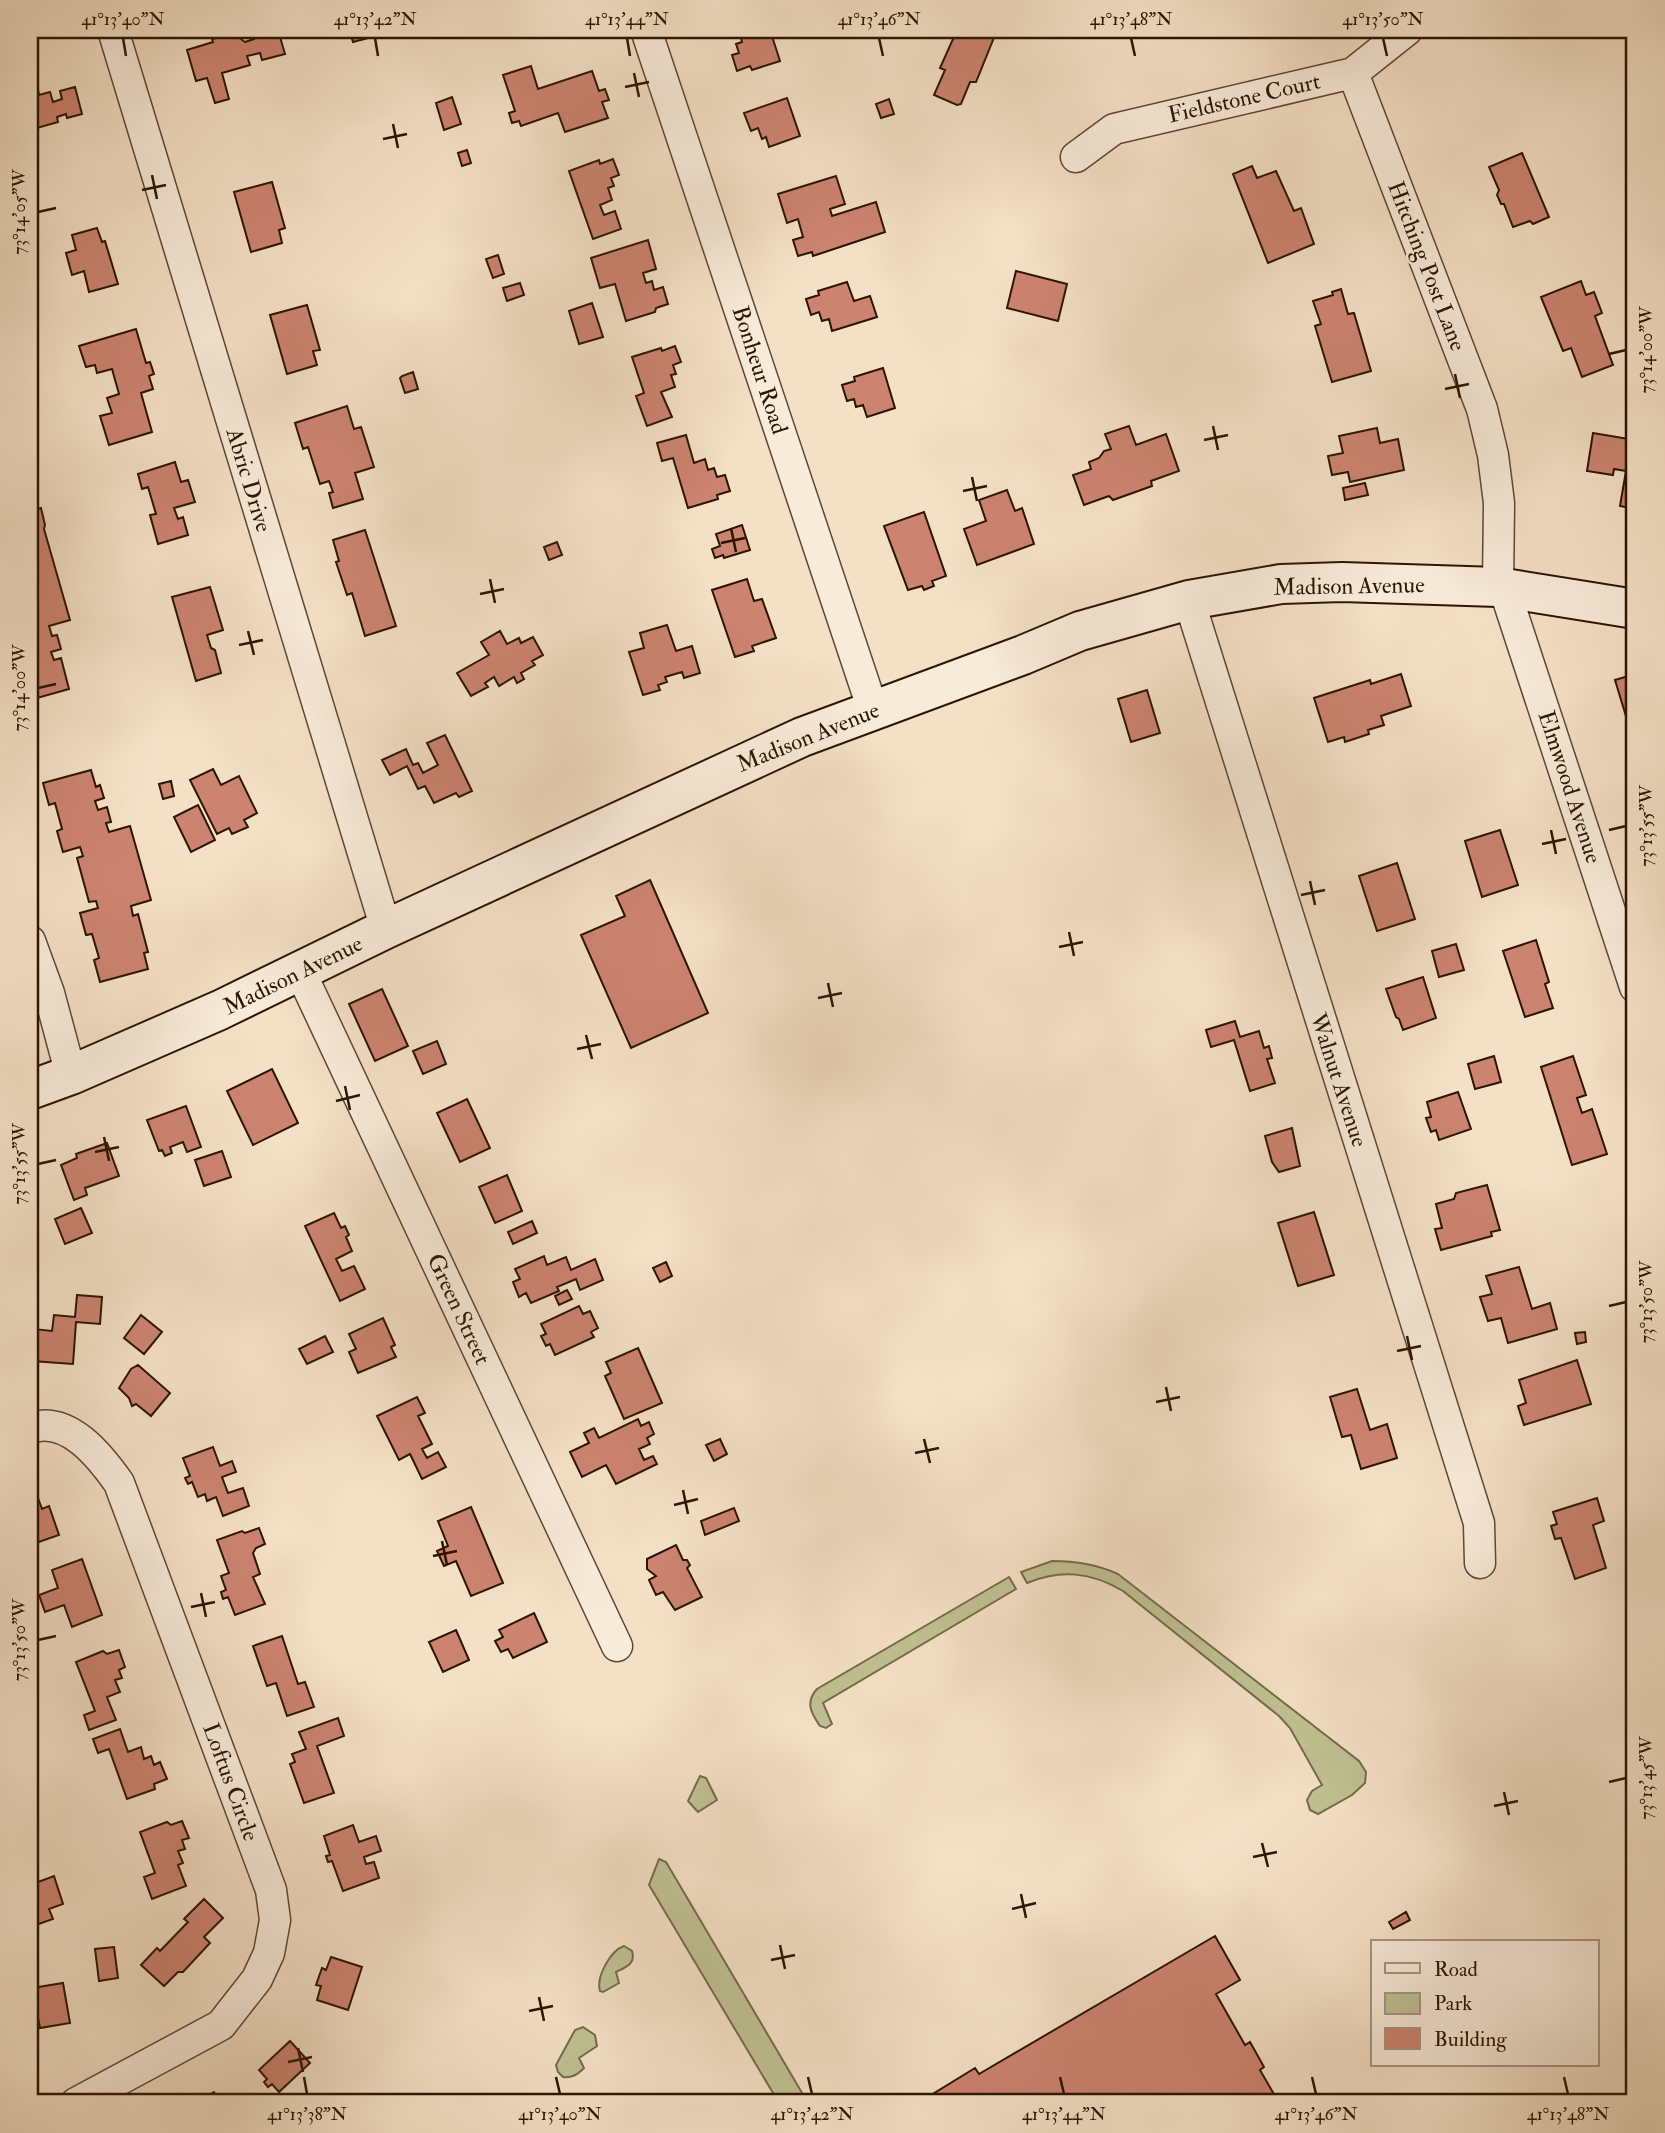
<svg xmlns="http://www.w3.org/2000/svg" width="1665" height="2133" viewBox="0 0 1665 2133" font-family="'IM FELL Double Pica',serif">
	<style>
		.green { fill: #bfc192; stroke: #766b4a; stroke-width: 2 }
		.building { fill: #cc8370; stroke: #2c1502; stroke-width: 2 }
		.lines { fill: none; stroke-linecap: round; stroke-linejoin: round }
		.street-casing { stroke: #5e4833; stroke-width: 33 }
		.secondary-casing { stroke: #2c1502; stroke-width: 42 }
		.street { stroke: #f8ebd9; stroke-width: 30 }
		.secondary { stroke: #f8ebd9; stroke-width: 38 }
		.ticks { fill: none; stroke: #2c1502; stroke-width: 2.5 }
		.labels { text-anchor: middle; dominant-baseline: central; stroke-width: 5; stroke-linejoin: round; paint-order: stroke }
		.street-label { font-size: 23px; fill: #2c1502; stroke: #f8ebd9 }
		.neatline { fill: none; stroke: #2c1502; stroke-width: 2.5 }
		.ticks-label { font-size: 18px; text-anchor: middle; fill: #2c1502 }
	</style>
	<rect width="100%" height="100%" fill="#f4e0c5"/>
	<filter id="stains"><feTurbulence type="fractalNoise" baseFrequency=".00286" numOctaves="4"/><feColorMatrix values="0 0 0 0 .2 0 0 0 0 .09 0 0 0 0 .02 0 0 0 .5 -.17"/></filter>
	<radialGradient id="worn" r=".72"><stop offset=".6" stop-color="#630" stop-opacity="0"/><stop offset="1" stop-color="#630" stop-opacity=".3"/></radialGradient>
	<path class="green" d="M1052,1561C1076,1561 1096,1564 1118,1574L1359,1761L1366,1772L1365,1783L1352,1795L1318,1814L1310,1810L1307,1800L1312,1791L1322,1785L1290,1728L1279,1716L1123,1591C1091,1572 1061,1569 1027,1583L1021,1572Z
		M1009,1577L1016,1589L823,1703L832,1724L826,1728L820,1726C811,1713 805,1702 817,1689Z
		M700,1776L706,1778L717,1800L698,1812L688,1801Z
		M659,1859L666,1862L808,2103H779L649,1885Z
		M624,1946L632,1951C636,1964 626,1967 616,1972L619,1983L603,1992L600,1991C596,1977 610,1951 624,1946Z
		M583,2027L595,2035L597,2046L579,2058L584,2068C577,2075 572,2078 563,2077L558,2072L556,2065L575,2030Z"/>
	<path class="building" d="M219,30H236L238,37L245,42L254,39L253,34L267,30H278L285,54L262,60L260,53L247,56L250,65L222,73L229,99L215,103L207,78L196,81L187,50L213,42L212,39L221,37Z
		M349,30H398L353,42Z
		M739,30H770L780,61L752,70L750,66L737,71L732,55L739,53L736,44L742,42Z
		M957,30H982L995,35L976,82H970L961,104L957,105L934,95L945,70L940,68Z
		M531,66L538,89L592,71L599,91L605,89L609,100L602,102L608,118L565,132L558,113L521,126L519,121L512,123L509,113L515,111L503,75Z
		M75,87L82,114L67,118L66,114L57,117L58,122L30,130V92L38,90L39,95L50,92L53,102L62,99L60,91Z
		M452,97L461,124L444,130L436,103Z
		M787,98L800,136L769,147L766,137L762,139L758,128L751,131L744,113Z
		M889,99L894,114L881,118L876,104Z
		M467,150L471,163L462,166L458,153Z
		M1522,153L1549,217L1533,224L1530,221L1513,227L1504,204H1501L1497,195L1499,190L1489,167Z
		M613,159L619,175L611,178L614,186L608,188L612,200L600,205L604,215L615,211L621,229L593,239L569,171L599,160L600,164Z
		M1252,166L1257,178L1276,171L1294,211L1301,208L1314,244L1268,263L1233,174Z
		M836,176L845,204L830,209L832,216L876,202L885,232L813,256L812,252L798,256L793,240L803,237L798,219L787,223L778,194Z
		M272,182L285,228L279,230L282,243L251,252L234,192Z
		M36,221L38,231L30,233V223Z
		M97,228L102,242L105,241L118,284L89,292L84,271L72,275L66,253L76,250L72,235Z
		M648,240L656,269L643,273L646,283L652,281L654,290L663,287L668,304L656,308L655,312L626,321L615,284L600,288L591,258Z
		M498,255L504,274L493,278L486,259Z
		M1016,271L1067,284L1058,321L1007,308Z
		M1581,281L1586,295L1594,292L1602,313L1595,316L1613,365L1582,377L1571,348L1563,351L1541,297Z
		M847,282L854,301L870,296L877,317L832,331L829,319L822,321L819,312L811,315L806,299L819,295L818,291Z
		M520,283L524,295L507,301L503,288Z
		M1341,289L1348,314L1354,313L1371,371L1332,382L1315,326L1321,324L1313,301L1333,295L1332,292Z
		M592,303L603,337L579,344L569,311Z
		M307,305L320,350L313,351L317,365L287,374L270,315Z
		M136,329L146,363L150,362L154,374L149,376L153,389L141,393L152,432L109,445L100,416L112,413L107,398L119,394L112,369L97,373L95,365L86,367L79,346Z
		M675,346L681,362L673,365L676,374L671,375L675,387L661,392L672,417L647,426L636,396L644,393L632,357L661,348L662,351Z
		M883,368L895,408L867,417L863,405L856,407L854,399L847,401L842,385L855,381L854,377Z
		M413,372L418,389L405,393L400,378L402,376Z
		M347,406L354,429L361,427L374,467L355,473L363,499L333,508L329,493L333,492L329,481L320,484L308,447L303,449L295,423Z
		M1129,426L1136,445L1166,434L1179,471L1151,481L1152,486L1113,500L1109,496L1084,505L1073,475L1091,469L1089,462L1099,458L1104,451L1111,449L1105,434Z
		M1377,428L1380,443L1398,439L1404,470L1350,482L1348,472L1332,475L1328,456L1343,453L1339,436Z
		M1593,433L1635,440V509L1620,506L1626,471L1614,469L1613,475L1587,471Z
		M686,435L694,463L705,459L708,470L714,468L717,477L725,475L730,491L717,495L718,499L688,508L673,458L662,461L657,443Z
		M175,462L181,482L188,480L195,502L174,508L178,519L183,517L188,535L158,544L150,515L156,514L148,487L142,489L138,474Z
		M1365,483L1368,495L1345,500L1343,488Z
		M1007,490L1015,511L1022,508L1034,544L977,565L964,529L986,521L979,500Z
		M41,508L45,525L44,529L70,620L49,626L52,636L57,635L61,649L51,652L54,660L61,658L69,689L30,700V511Z
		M924,512L946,576L932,581L934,586L924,590L922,586L908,590L884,526Z
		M742,525L750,550L724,558L723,555L715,558L712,549L720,546L716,534Z
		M365,530L396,626L365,636L352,593L347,595L336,562L339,561L333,540Z
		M557,542L562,555L549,560L544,547Z
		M747,579L754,601L762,599L776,638L752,646L754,651L735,657L712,590Z
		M210,587L223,630L207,635L211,648L215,650L221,673L196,681L172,597Z
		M667,625L676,651L692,646L700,673L684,678L682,672L665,677L667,682L658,685L660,690L643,695L629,652L644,648L640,633Z
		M500,631L507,644L519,638L521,643L533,637L543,655L532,661L535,665L521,673L524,679L517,683L514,677L499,686L494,677L485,683L488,687L471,696L457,673L489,655L481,642Z
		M1401,674L1411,706L1381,716L1384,725L1368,730L1369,734L1345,742L1344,737L1328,742L1314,698L1370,680L1371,684Z
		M1635,674V746L1615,680Z
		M1147,690L1160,733L1131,742L1118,699Z
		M445,735L472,791L459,797L456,793L434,803L425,786L418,789L407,766L390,775L382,760L406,749L413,765L418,763L423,773L438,765L427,743Z
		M213,769L221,785L239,776L257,813L244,820L248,827L232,834L229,828L217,834L190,780Z
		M91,770L96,787L100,785L104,798L95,801L98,810L107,807L111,822L106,823L109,832L130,826L151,900L131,906L133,916L138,914L148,952L144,953L148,969L100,982L94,960L99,958L92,934L86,935L80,913L98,908L96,901L89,902L77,858L83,856L80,847L63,852L57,831L62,829L55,803L49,805L43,783Z
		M171,781L174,796L163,799L159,784Z
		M198,805L215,840L191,852L174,817Z
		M1500,830L1518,885L1482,897L1465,841Z
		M1397,863L1415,919L1377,931L1359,876Z
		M650,880L708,1013L631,1048L581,935L625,916L616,896Z
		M1536,940L1549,982L1545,984L1553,1008L1525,1017L1503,951Z
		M1456,944L1464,970L1439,977L1432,951Z
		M1423,977L1436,1018L1403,1030L1399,1019L1396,1017L1386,989Z
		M382,989L408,1046L375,1061L349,1004Z
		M1235,1021L1240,1037L1259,1031L1264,1048L1269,1046L1272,1058L1267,1059L1275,1083L1250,1091L1234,1040L1211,1047L1206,1030Z
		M437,1041L446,1064L423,1074L413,1051Z
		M1494,1056L1501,1082L1475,1089L1468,1064Z
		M1573,1056L1586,1095L1577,1098L1582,1113L1592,1109L1607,1154L1572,1165L1541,1067Z
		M272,1069L298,1123L253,1145L227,1091Z
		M1458,1092L1471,1129L1439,1140L1436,1130L1431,1132L1426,1118L1431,1117L1427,1102Z
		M467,1099L490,1148L460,1162L437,1113Z
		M186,1106L201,1147L187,1152L183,1142L170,1147L172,1153L165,1156L162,1150L159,1151L147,1120Z
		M1292,1128L1300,1166L1279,1172L1272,1162L1265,1136Z
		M107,1143L119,1176L85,1188L87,1195L74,1200L61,1165L77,1158L76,1154Z
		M222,1151L231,1177L204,1186L195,1160Z
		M507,1175L522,1211L495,1223L479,1187Z
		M1487,1185L1500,1230L1491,1232L1492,1236L1441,1250L1435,1229L1442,1228L1436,1204L1454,1199L1456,1193Z
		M30,1199L36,1215L30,1217Z
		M81,1208L92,1233L65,1244L55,1219Z
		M1314,1212L1334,1275L1298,1286L1278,1223Z
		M334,1213L341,1228L345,1226L349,1235L346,1237L352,1251L336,1259L342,1271L354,1266L365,1289L340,1301L305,1226Z
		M532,1221L537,1233L513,1244L508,1232Z
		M544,1256L547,1265L566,1257L571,1270L595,1259L603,1280L580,1290L576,1279L557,1287L559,1291L531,1303L526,1293L519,1297L513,1282L520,1279L515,1269Z
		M666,1262L672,1276L660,1282L653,1268Z
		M1519,1267L1532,1309L1550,1303L1557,1329L1508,1343L1501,1318L1488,1321L1480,1297L1492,1294L1486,1276Z
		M567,1290L572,1299L559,1305L555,1296Z
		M77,1295L102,1297L100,1324L76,1322L73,1364L32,1361L34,1329L52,1331L54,1315L75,1317Z
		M579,1306L583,1314L590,1311L598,1328L591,1332L594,1337L555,1355L550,1344L546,1346L541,1336L546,1334L541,1324Z
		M141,1315L162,1332L144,1354L124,1338Z
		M383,1318L395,1345L391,1347L396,1357L358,1373L349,1352L356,1349L349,1334Z
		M1585,1332L1586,1342L1577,1344L1575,1333Z
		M325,1336L333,1352L307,1364L299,1349Z
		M638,1348L662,1403L624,1419L605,1376L611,1373L606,1362Z
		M1577,1360L1591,1404L1524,1425L1518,1406L1526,1403L1519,1380Z
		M138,1365L170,1393L151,1416L136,1404L132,1406L129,1398L119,1388L131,1369Z
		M1357,1389L1370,1430L1387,1424L1397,1458L1361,1469L1351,1435L1342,1437L1330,1397Z
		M417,1397L425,1413L418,1416L432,1444L422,1449L427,1458L438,1452L446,1467L422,1479L410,1454L399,1460L377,1416Z
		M638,1419L641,1426L649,1422L654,1434L647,1438L650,1444L639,1449L644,1460L653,1456L657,1464L616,1484L606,1465L582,1477L570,1452L589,1443L584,1433L594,1428L599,1438Z
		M720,1439L727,1454L714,1461L706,1445Z
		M213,1447L220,1466L232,1461L236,1472L222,1477L228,1493L243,1488L249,1506L223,1516L216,1497L207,1501L205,1494L198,1497L192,1482L188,1484L185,1478L190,1476L183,1458Z
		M34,1487L42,1509L49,1506L59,1535L30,1545V1489Z
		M1597,1498L1604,1521L1593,1525L1606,1568L1575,1579L1561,1538L1555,1539L1551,1526L1557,1524L1553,1512Z
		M471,1507L503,1583L471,1596L456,1561L444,1566L437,1551L448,1546L438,1521Z
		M734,1508L739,1521L705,1535L701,1521Z
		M259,1528L265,1544L256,1548L253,1553L260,1574L253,1577L265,1604L235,1615L228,1597L223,1599L221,1592L226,1590L221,1576L229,1573L217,1540L242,1531L245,1533Z
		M676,1545L683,1560H687L690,1565L687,1568L702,1597L675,1610L663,1592L656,1595L649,1580L656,1576L647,1569V1559Z
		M82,1559L102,1615L72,1627L64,1605L45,1612L39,1595L58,1588L52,1570Z
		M534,1613L547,1642L513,1658L508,1649L501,1652L495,1641L503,1637L499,1630Z
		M456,1630L469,1660L443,1672L429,1642Z
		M282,1636L298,1684L305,1682L314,1707L287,1716L276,1683L267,1686L253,1646Z
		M119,1650L125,1667L119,1670L122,1678L115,1680L120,1692L107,1697L116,1720L89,1730L84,1715L95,1711L76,1662L103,1651L107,1654Z
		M338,1718L344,1736L317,1746L334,1793L304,1803L290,1764L295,1762L292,1754L306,1749L299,1732Z
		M120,1729L128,1752L141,1747L144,1759L151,1756L154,1765L160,1762L167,1779L154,1784L155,1789L127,1799L109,1749L98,1753L93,1739Z
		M182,1821L189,1838L182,1840L185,1849L178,1851L183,1863L178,1865L186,1886L152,1899L144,1877L155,1873L140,1832L167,1822L171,1825Z
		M353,1825L359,1842L376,1836L381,1851L364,1857L366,1864L374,1862L379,1878L343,1891L332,1861L328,1862L326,1856L330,1855L324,1836Z
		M54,1876L63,1904L49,1909L53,1919L30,1927V1885Z
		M204,1899L223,1918L204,1937L210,1943L183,1972H178L164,1986L141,1965L157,1948L160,1951L188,1922L184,1919Z
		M1406,1912L1410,1920L1393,1929L1389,1922Z
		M1215,1936L1240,1980L1216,1994L1245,2045L1250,2042L1264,2067L1260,2070L1279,2103H924L923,2100L975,2068L979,2074Z
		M114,1947L118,1978L99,1981L95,1949Z
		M331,1957L362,1967L348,2010L317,2000L321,1986L316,1985L322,1968L326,1970Z
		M63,1983L70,2023L40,2028L32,1988Z
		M290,2041L310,2063L279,2092L272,2084L268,2087L264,2082L267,2079L259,2070Z
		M214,2092L220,2103H194Z"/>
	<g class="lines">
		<g class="street-casing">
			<path id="street" d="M113,30L386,929
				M646,30L873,710
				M1353,73L1482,409L1493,455L1499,503L1498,587
				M1076,157L1114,129L1353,73L1407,30
				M1504,588L1635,987
				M1189,600L1479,1523L1480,1563
				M30,941L49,993L71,1075
				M300,971L617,1646
				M30,1428C68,1415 100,1456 119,1483L271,1890L275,1920L269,1953L257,1979L221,2025L76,2103"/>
		</g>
		<g class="secondary-casing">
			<path id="secondary" d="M30,1090L71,1075L220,1010L386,929L802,737L1023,655L1080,631L1189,600L1281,584L1342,582L1498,587L1635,609"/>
		</g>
		<use href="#street" class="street"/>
		<use href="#secondary" class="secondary"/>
	</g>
	<path class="ticks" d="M123,38L126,56M375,38L378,56M627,38L630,56M879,38L883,56M1131,38L1135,56M1383,38L1387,56M634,73L639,97M625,87L649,82M393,124L398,148M383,139L407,134M152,175L157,199M142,190L166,185M38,212L56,208M1609,354L1626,350M1455,374L1460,398M1445,389L1469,384M1213,426L1218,450M1204,440L1228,435M972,477L977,501M963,491L987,486M731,528L736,552M721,543L745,538M490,579L495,603M480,594L504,589M248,631L254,655M239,645L263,640M38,688L56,684M1551,830L1556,854M1609,830L1626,826M1542,844L1566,839M1310,881L1315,905M1301,895L1325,890M1069,932L1074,956M1059,947L1083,942M828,983L833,1007M818,998L842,993M586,1035L592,1059M577,1049L601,1044M345,1086L350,1110M336,1101L360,1095M104,1137L109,1161M95,1152L119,1147M38,1164L56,1160M1609,1306L1626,1302M1407,1336L1412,1360M1397,1351L1421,1346M1166,1387L1171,1411M1156,1402L1180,1397M924,1439L930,1463M915,1453L939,1448M683,1490L688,1514M674,1505L698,1499M442,1541L447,1565M433,1556L457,1551M201,1593L206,1617M191,1607L215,1602M38,1640L56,1636M1609,1782L1626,1778M1504,1792L1509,1815M1494,1806L1518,1801M1262,1843L1268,1867M1253,1857L1277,1852M1021,1894L1026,1918M1012,1909L1036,1903M780,1945L785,1969M771,1960L795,1955M539,1997L544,2021M529,2011L553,2006M298,2048L303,2072M288,2062L312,2057M304,2077L307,2094M556,2077L560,2094M808,2077L812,2094M1060,2077L1064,2094M1312,2077L1316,2094M1564,2077L1568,2094"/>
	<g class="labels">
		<g class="street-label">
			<text transform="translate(1244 98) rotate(-13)">Fieldstone Court</text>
			<text transform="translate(1427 266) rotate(69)">Hitching Post Lane</text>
			<text transform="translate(760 370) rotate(72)">Bonheur Road</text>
			<text transform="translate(249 480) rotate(73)">Abric Drive</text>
			<text transform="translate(1349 586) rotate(-1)">Madison Avenue</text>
			<text transform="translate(808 737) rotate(-22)">Madison Avenue</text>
			<text transform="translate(1570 787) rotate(72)">Elmwood Avenue</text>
			<text transform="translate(293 975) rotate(-26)">Madison Avenue</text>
			<text transform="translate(1339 1080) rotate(72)">Walnut Avenue</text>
			<text transform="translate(459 1309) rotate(65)">Green Street</text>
			<text transform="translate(231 1782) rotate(70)">Loftus Circle</text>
		</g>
	</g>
	<rect width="1665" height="2133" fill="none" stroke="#f4e0c5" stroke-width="77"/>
	<rect x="1371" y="1940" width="228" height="126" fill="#f8ebd9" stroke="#a69583" stroke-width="2"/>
	<rect x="1385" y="1963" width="35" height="10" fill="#f8ebd9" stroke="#a69583" stroke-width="2"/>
	<text x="1434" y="1976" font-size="21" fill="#2c1502">Road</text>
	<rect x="1385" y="1993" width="35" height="21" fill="#bfc192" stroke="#a69583" stroke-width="2"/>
	<text x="1434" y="2010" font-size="21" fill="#2c1502">Park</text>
	<rect x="1385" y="2028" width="35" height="21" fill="#cc8370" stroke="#a69583" stroke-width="2"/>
	<text x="1434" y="2046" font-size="21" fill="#2c1502">Building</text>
	<rect x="38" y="38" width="1588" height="2056" class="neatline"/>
	<g class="ticks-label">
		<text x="123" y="25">41°13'40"N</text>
		<text x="375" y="25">41°13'42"N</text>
		<text x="627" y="25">41°13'44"N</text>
		<text x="879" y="25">41°13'46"N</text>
		<text x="1131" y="25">41°13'48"N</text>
		<text x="1383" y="25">41°13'50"N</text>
		<text transform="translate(19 212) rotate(-90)" y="6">73°14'05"W</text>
		<text transform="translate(1646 350) rotate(-90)" y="6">73°14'00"W</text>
		<text transform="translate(19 688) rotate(-90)" y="6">73°14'00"W</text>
		<text transform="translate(1646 826) rotate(-90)" y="6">73°13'55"W</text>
		<text transform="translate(19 1164) rotate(-90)" y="6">73°13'55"W</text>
		<text transform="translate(1646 1302) rotate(-90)" y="6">73°13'50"W</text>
		<text transform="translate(19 1640) rotate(-90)" y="6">73°13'50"W</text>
		<text transform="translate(1646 1778) rotate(-90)" y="6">73°13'45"W</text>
		<text x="307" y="2120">41°13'38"N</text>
		<text x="560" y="2120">41°13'40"N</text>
		<text x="812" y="2120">41°13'42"N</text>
		<text x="1064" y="2120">41°13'44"N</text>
		<text x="1316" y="2120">41°13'46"N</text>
		<text x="1568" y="2120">41°13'48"N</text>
	</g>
	<rect width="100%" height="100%" filter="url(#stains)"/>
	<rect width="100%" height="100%" fill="url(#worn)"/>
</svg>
